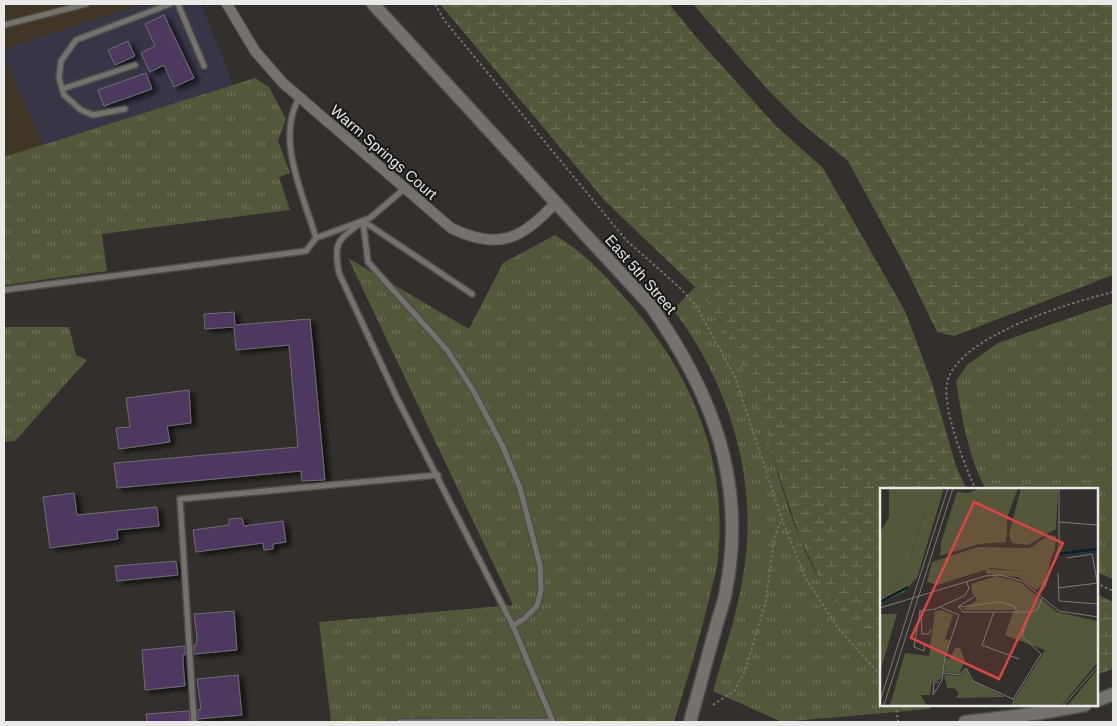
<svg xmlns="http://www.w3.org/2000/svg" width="1117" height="726" viewBox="0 0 1117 726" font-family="Helvetica,sans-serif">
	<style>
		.commercial { fill: #373546 }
		.industrial { fill: #403626 }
		.grass { fill: url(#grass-tufts) }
		.wetland { fill: url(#wetland-marsh) }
		.building { fill: #4d395f; stroke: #6f6d71; filter: url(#shadow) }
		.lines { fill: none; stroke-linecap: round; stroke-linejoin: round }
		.lane-casing { stroke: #504e4b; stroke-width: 8 }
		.street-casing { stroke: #504e4b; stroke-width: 12 }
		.secondary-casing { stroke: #504e4b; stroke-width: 15 }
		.path { stroke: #73706e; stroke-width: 2; stroke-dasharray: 2.5 2.5; stroke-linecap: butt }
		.lane { stroke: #75726e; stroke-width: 5 }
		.street { stroke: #75726e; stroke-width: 10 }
		.secondary { stroke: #75726e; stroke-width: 12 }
		.labels { text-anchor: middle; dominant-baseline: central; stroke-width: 4; stroke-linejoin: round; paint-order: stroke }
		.street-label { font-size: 15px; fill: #eae9e7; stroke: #191816 }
		.inset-river { fill: none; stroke: #03222b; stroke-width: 2.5 }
		.inset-road { fill: none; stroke: #7c7977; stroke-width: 1 }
		.view { fill: #d94545; fill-opacity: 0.15; stroke: #d94545; stroke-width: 2.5 }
		.inset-edge { fill: none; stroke: #eae9e7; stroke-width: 2.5 }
	</style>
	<defs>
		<pattern id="grass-tufts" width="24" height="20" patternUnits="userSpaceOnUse" patternTransform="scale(1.25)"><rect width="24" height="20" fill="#55573a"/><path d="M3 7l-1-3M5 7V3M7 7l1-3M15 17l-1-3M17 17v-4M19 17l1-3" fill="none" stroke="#6e6f56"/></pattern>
		<pattern id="wetland-marsh" width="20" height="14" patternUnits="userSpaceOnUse" patternTransform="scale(1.25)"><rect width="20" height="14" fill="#55573a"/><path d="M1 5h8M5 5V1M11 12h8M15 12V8" fill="none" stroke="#6e6f56"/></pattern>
		<filter id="shadow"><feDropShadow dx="5" dy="3" stdDeviation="2.5" flood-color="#0009"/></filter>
	</defs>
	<rect width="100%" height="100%" fill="#322f2c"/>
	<path class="commercial" d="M143,4H201L234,85L43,145L4,56V49Z"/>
	<path class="industrial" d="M4,4H143L4,49Z
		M4,56L43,145L4,157Z"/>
	<path class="grass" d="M255,78L269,87L286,119L278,141L290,173L279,177L290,210L102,234L107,271L4,285V157Z
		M555,235C584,253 602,272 625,298C691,371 728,458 718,558C717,570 713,582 710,595C700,638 687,680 674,722H331L319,622L513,605L348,258L469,329L503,263Z
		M695,287C704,298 713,309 720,320C761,387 771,468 800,539C818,585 847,623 881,658V705H929L930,709L782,722L713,691C725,649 740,606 745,562C757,474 727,379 673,310Z
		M1113,303V579L1096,572V490H986C968,456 962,419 956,381L967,365L998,343Z
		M4,327H69L76,355L87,360L15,441L4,442Z"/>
	<path class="wetland" d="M440,4H669L697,38L776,126L823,168L905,311L932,383L956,466L967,490H881V658L852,628L822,584L800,539L745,372L721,321L695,287L605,201Z
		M693,4H1113V275L954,336L937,332L902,260L848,161L800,122L767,89Z
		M1096,594L1113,602V669L1096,675Z"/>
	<path class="building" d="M164,15L194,78L174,87L164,65L150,72L141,53L155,46L145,24Z
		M128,41L135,56L115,65L108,50Z
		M146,73L152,89L104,106L98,90Z
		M234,312L235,325L310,319L325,480L302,481L301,471L117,488L114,463L298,447L289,345L236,350L234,327L205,329L204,314Z
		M189,390L191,423L167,426L170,442L119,449L116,428L130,427L126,398Z
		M74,493L77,515L157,507L159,526L117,530L118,539L50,548L43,497Z
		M242,518L244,526L283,521L286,542L273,544V549L264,550L263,543L196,552L193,530L229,525V519Z
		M176,561L178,575L117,581L115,566Z
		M234,611L237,650L194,654V645H196L197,637L194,614Z
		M185,646V655H183V662L185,686L145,690L142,650Z
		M238,675L242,715L198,719V710L201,709L197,679Z
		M189,711L190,720L187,722H147L146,714Z"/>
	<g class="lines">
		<g class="lane-casing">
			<path id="lane" d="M178,4L204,66
				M4,25L86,4
				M62,89L135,65
				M125,109L93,115L81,110L64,95L59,78L61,61L76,40L170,4
				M363,221C338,241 333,240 339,273L397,398L513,626L553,722
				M363,221L368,262L447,350L473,390L503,447L520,488L540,565L541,590L537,606L525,618L513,626
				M363,221L472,294
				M316,238L370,218L404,189
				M4,290L306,251L316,238C304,196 275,140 299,98
				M194,722L180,499L438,475
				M400,722L553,721"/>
		</g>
		<g class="street-casing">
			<path id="street" d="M227,4L255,51L283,83L451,228C498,251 523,239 555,203"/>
		</g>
		<g class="secondary-casing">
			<path id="secondary" d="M373,4L651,306C712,393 747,482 726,590C724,603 719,615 716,627C707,658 699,690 690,722
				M1096,701L1113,694
				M965,722L1041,713L1085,705"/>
		</g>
		<path class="path" d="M435,4L444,20L626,240L680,288L695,304L735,377L782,519L805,577L838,628L881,676
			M976,490C965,467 942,408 947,383C957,336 1072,302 1113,292
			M1096,583L1113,591
			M713,705L735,690L745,671L766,601L774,538L782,519
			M896,705L898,722"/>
		<use href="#lane" class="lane"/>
		<use href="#street" class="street"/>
		<use href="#secondary" class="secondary"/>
	</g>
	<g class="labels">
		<g class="street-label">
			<text transform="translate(384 152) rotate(41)">Warm Springs Court</text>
			<text transform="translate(641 274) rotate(49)">East 5th Street</text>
		</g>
	</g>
	<g transform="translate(880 488)">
		<rect width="218" height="218" fill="#322f2c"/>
		<path d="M9,0H52L29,75L19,96L0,111V45L9,29ZM141,0H178L176,41L148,57L132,55L129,46ZM170,77L163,96L156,102L138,89L107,86L105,81L142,83ZM116,88L140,94L177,124L217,133V175L182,217H134L135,211L165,162L125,147L134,122H82L97,112L92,104L91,96ZM62,122L73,127L65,151L70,152L61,191L52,194L50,207H41L46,217H10L25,165L49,168L55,123ZM0,126H17L0,184ZM75,160H80L85,173L79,186L64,184L66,170L70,171ZM86,181L91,192L125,209L76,210L79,205L74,200H67L64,187L80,188ZM217,182V217H188Z" fill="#55573a"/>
		<path d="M52,0H64L37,90L24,104L0,115V111L19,96L29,75ZM101,0H138L128,27L126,54L99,56L60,68L61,54L77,4L88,5ZM169,47L176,48L175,60L169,77L162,80L142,83L111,80L57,97L47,94L52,74L98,59L150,60Z" fill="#55573a"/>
		<path class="inset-river" d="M178,66L218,61M0,114L28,99"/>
		<path class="inset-road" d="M179,34L218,37M187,70L212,66L218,98M178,85L179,113L218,116M178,100L218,95M159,107L165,98L179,59V0M78,118L83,124H152L158,121L162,110M79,118L94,109M79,119L120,114L134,118L137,123M0,120L105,88L120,87L142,93L179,123L218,129M39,123L55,121L84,108L89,101L87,94M40,123L34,159L44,163L45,156M41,123L42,146H49L51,141M114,124L102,157L139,171M63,185L79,187L86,180L93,193L133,211M59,194H54L53,207L62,192L65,169L79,127L60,119M0,213L68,0M4,217L73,0M133,217L134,210L161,166L142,148L150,124M184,217L218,178"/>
		<path class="view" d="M94,14L183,55L119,191L31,150Z"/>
		<rect width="218" height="218" class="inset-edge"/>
	</g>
	<rect width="1117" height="726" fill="none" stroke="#eae9e7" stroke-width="10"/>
</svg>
